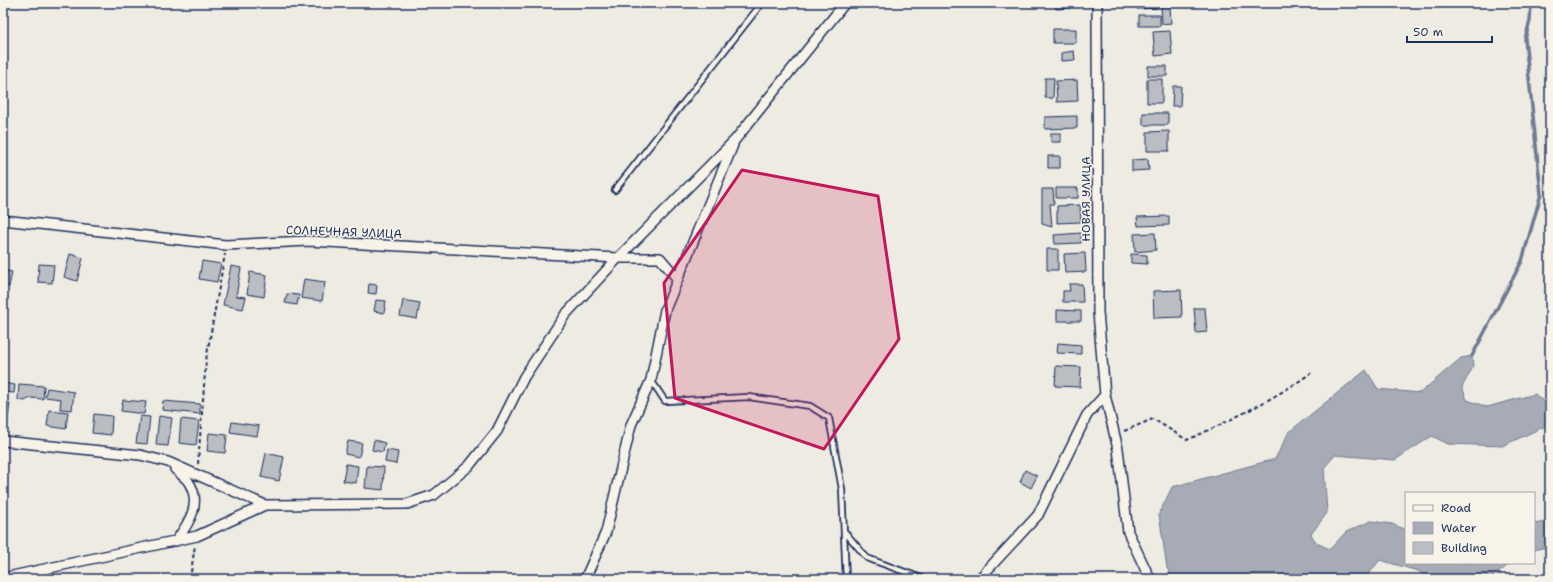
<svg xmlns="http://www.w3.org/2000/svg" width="1553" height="582" viewBox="0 0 1553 582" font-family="'Shantell Sans',sans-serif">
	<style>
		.water { fill: #a6abb5; stroke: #6e7992 }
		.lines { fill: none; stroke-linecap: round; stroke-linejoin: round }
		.stream { stroke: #6e7992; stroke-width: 3.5 }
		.building { fill: #babdc2; stroke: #1b2f5e }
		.lane-casing { stroke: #1b2f5e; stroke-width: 8 }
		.street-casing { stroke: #1b2f5e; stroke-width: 12 }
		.path { stroke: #1b2f5e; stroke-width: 2; stroke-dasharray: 4 3; stroke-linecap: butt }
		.lane { stroke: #f7f3e8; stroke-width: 4.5 }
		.street { stroke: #f7f3e8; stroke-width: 9 }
		.marked { fill: #c2185b; fill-opacity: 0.2; stroke: #c2185b; stroke-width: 3; stroke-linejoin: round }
		.labels { text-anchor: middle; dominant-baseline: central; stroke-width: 3; stroke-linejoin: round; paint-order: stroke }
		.street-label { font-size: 12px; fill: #1b2f5e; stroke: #f7f3e8 }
	</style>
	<rect width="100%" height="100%" fill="#eeebe2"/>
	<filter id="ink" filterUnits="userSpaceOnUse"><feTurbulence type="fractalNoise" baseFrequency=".025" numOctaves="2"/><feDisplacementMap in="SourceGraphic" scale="8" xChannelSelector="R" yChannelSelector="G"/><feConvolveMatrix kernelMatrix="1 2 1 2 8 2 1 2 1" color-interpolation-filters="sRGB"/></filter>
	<g filter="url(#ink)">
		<path class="water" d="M1472,356L1473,367L1462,387L1467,400L1487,407L1535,394L1550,407V424L1502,446L1448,444L1432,436L1395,460L1335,455L1324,468L1327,513L1311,534L1316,543L1330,549L1346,532L1371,521L1392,524L1406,530V563H1511L1490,579H1431L1418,571L1380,560L1364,579H1173L1167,568L1159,514L1172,487L1275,459L1289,432L1366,370L1378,389L1420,393L1461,358Z
			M1550,521V546L1534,550V524Z"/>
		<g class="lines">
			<path class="stream" d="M1472,356L1522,261L1541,194L1525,39L1530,21L1531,3"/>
		</g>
		<path class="building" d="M1055,3H1069L1070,8L1056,9Z
			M1137,3H1157V8L1137,9Z
			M1170,6L1171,23L1162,24L1161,7Z
			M1139,15H1160V26H1139Z
			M1053,29H1076V43H1053Z
			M1170,31L1172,54L1155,56L1153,32Z
			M1074,51L1075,60L1061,61V53Z
			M1148,66H1167V76H1148Z
			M1045,78H1054L1053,98H1045Z
			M1147,79H1162V103H1147Z
			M1077,80L1078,101L1057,102L1056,81Z
			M1173,86H1181L1180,106H1172Z
			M1143,113H1168V125H1143Z
			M1077,116V128L1045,129V117Z
			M1169,131V151H1147V132Z
			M1051,133H1061V142H1051Z
			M1048,156H1060V168H1048Z
			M1148,159L1149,170L1132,171V160Z
			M1056,188H1078V198H1056Z
			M1042,189H1053L1054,204H1050L1052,227L1042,224Z
			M1080,205L1081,222L1057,223V206Z
			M1169,216V225L1138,226L1137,217Z
			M1081,233V243L1055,244L1054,235Z
			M1155,233L1156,250L1135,252L1134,234Z
			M1047,249H1058V270H1047Z
			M1085,253L1086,272L1065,273L1064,254Z
			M70,254L83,258L77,281L64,277Z
			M1131,254L1147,255V264L1131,263Z
			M202,261L221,264L217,282L199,279Z
			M39,264L54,265L52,283L38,282Z
			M231,266L241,268L236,296L246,297L243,309L223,305Z
			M3,270L12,272L9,287L3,286Z
			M250,272L267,275L264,297L247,294Z
			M304,279L325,282L322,301L301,298Z
			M369,284L377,285L376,294L368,293Z
			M1069,284H1082L1083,302H1063V291H1070Z
			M1181,290L1182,317L1154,318L1153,291Z
			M287,294L299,295L297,305L285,303Z
			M376,300L386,301L384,313L374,311Z
			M403,300L420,303L417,319L400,316Z
			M1194,308H1205L1207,332L1196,333Z
			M1057,310L1081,311V321H1057Z
			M1058,343L1081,345V354L1057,353Z
			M1056,366L1081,367L1080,387L1055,386Z
			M3,383L15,385L14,393L3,392Z
			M19,384L44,386L43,399L31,398L24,401L18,400Z
			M47,388L74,392L72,410L60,409L61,399L45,397Z
			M123,400L146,402L144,414L121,411Z
			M163,401L200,404V414L162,410Z
			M3,402L10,403L7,426L3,425Z
			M49,410L68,412L66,429L47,426Z
			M94,414L112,416L111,435L92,433Z
			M140,416L150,417L147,444L136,443Z
			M159,416L172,418L168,446L156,445Z
			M181,419L199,421L196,445L179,443Z
			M232,422L259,426L257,436L230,432Z
			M209,433L227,435L225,453L207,451Z
			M374,440L385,443L383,452L372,450Z
			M348,441L362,443L359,457L345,454Z
			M387,450L398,452L396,464L385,462Z
			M266,453L284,457L279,481L261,477Z
			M346,464L358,466L356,483L343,481Z
			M367,466L384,467L383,490L365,488Z
			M1025,470L1037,476L1031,488L1020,482Z"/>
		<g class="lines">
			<g class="lane-casing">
				<path id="lane" d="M615,190L762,3
					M651,380L665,401L749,397L810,406L829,418L842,489L846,579
					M844,531L867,558L924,579"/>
			</g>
			<g class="street-casing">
				<path id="street" d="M1097,3L1098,312L1105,395L1118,449L1128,532L1150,579
					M3,220L226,245L308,241L618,258H660L677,278
					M3,441L140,455L168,462L265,505L407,504L434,495L469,466L497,431L524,377L565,315L618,258L735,140L845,3
					M175,469C179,473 185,477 188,481C203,503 189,523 176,541
					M3,578L197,536L265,505
					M585,579L606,532L631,425L651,380L665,310L733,145
					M979,579L1038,515L1087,415L1105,395"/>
			</g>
			<path class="path" d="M1124,431L1153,419L1187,440C1229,421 1273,400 1311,373
				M198,464L206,360L225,254
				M190,579L195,545"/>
			<use href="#lane" class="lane"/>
			<use href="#street" class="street"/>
		</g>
	</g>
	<path class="marked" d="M742,170L878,196L899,339L824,449L675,398L664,283Z"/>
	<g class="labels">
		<g class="street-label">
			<text transform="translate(1086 199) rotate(-90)">НОВАЯ УЛИЦА</text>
			<text transform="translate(344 232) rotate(2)">СОЛНЕЧНАЯ УЛИЦА</text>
		</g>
	</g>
	<rect width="1553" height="582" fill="none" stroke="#f7f3e8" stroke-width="16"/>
	<rect x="8" y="8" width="1537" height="566" fill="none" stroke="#1b2f5e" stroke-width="1.5" filter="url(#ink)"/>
	<rect x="1405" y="492" width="130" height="72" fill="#f7f3e8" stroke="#9fa5b1"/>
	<rect x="1413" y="505" width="20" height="6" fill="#f7f3e8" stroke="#9fa5b1"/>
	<text x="1441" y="512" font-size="12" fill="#1b2f5e">Road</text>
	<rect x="1413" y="522" width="20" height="12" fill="#a6abb5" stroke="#9fa5b1"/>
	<text x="1441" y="532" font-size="12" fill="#1b2f5e">Water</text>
	<rect x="1413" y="542" width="20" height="12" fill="#babdc2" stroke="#9fa5b1"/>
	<text x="1441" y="552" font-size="12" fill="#1b2f5e">Building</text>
	<path d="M1407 36v6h85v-6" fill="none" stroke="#1b2f5e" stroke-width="2"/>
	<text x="1413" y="36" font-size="12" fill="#1b2f5e" stroke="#f7f3e8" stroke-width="3" paint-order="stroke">50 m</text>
</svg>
